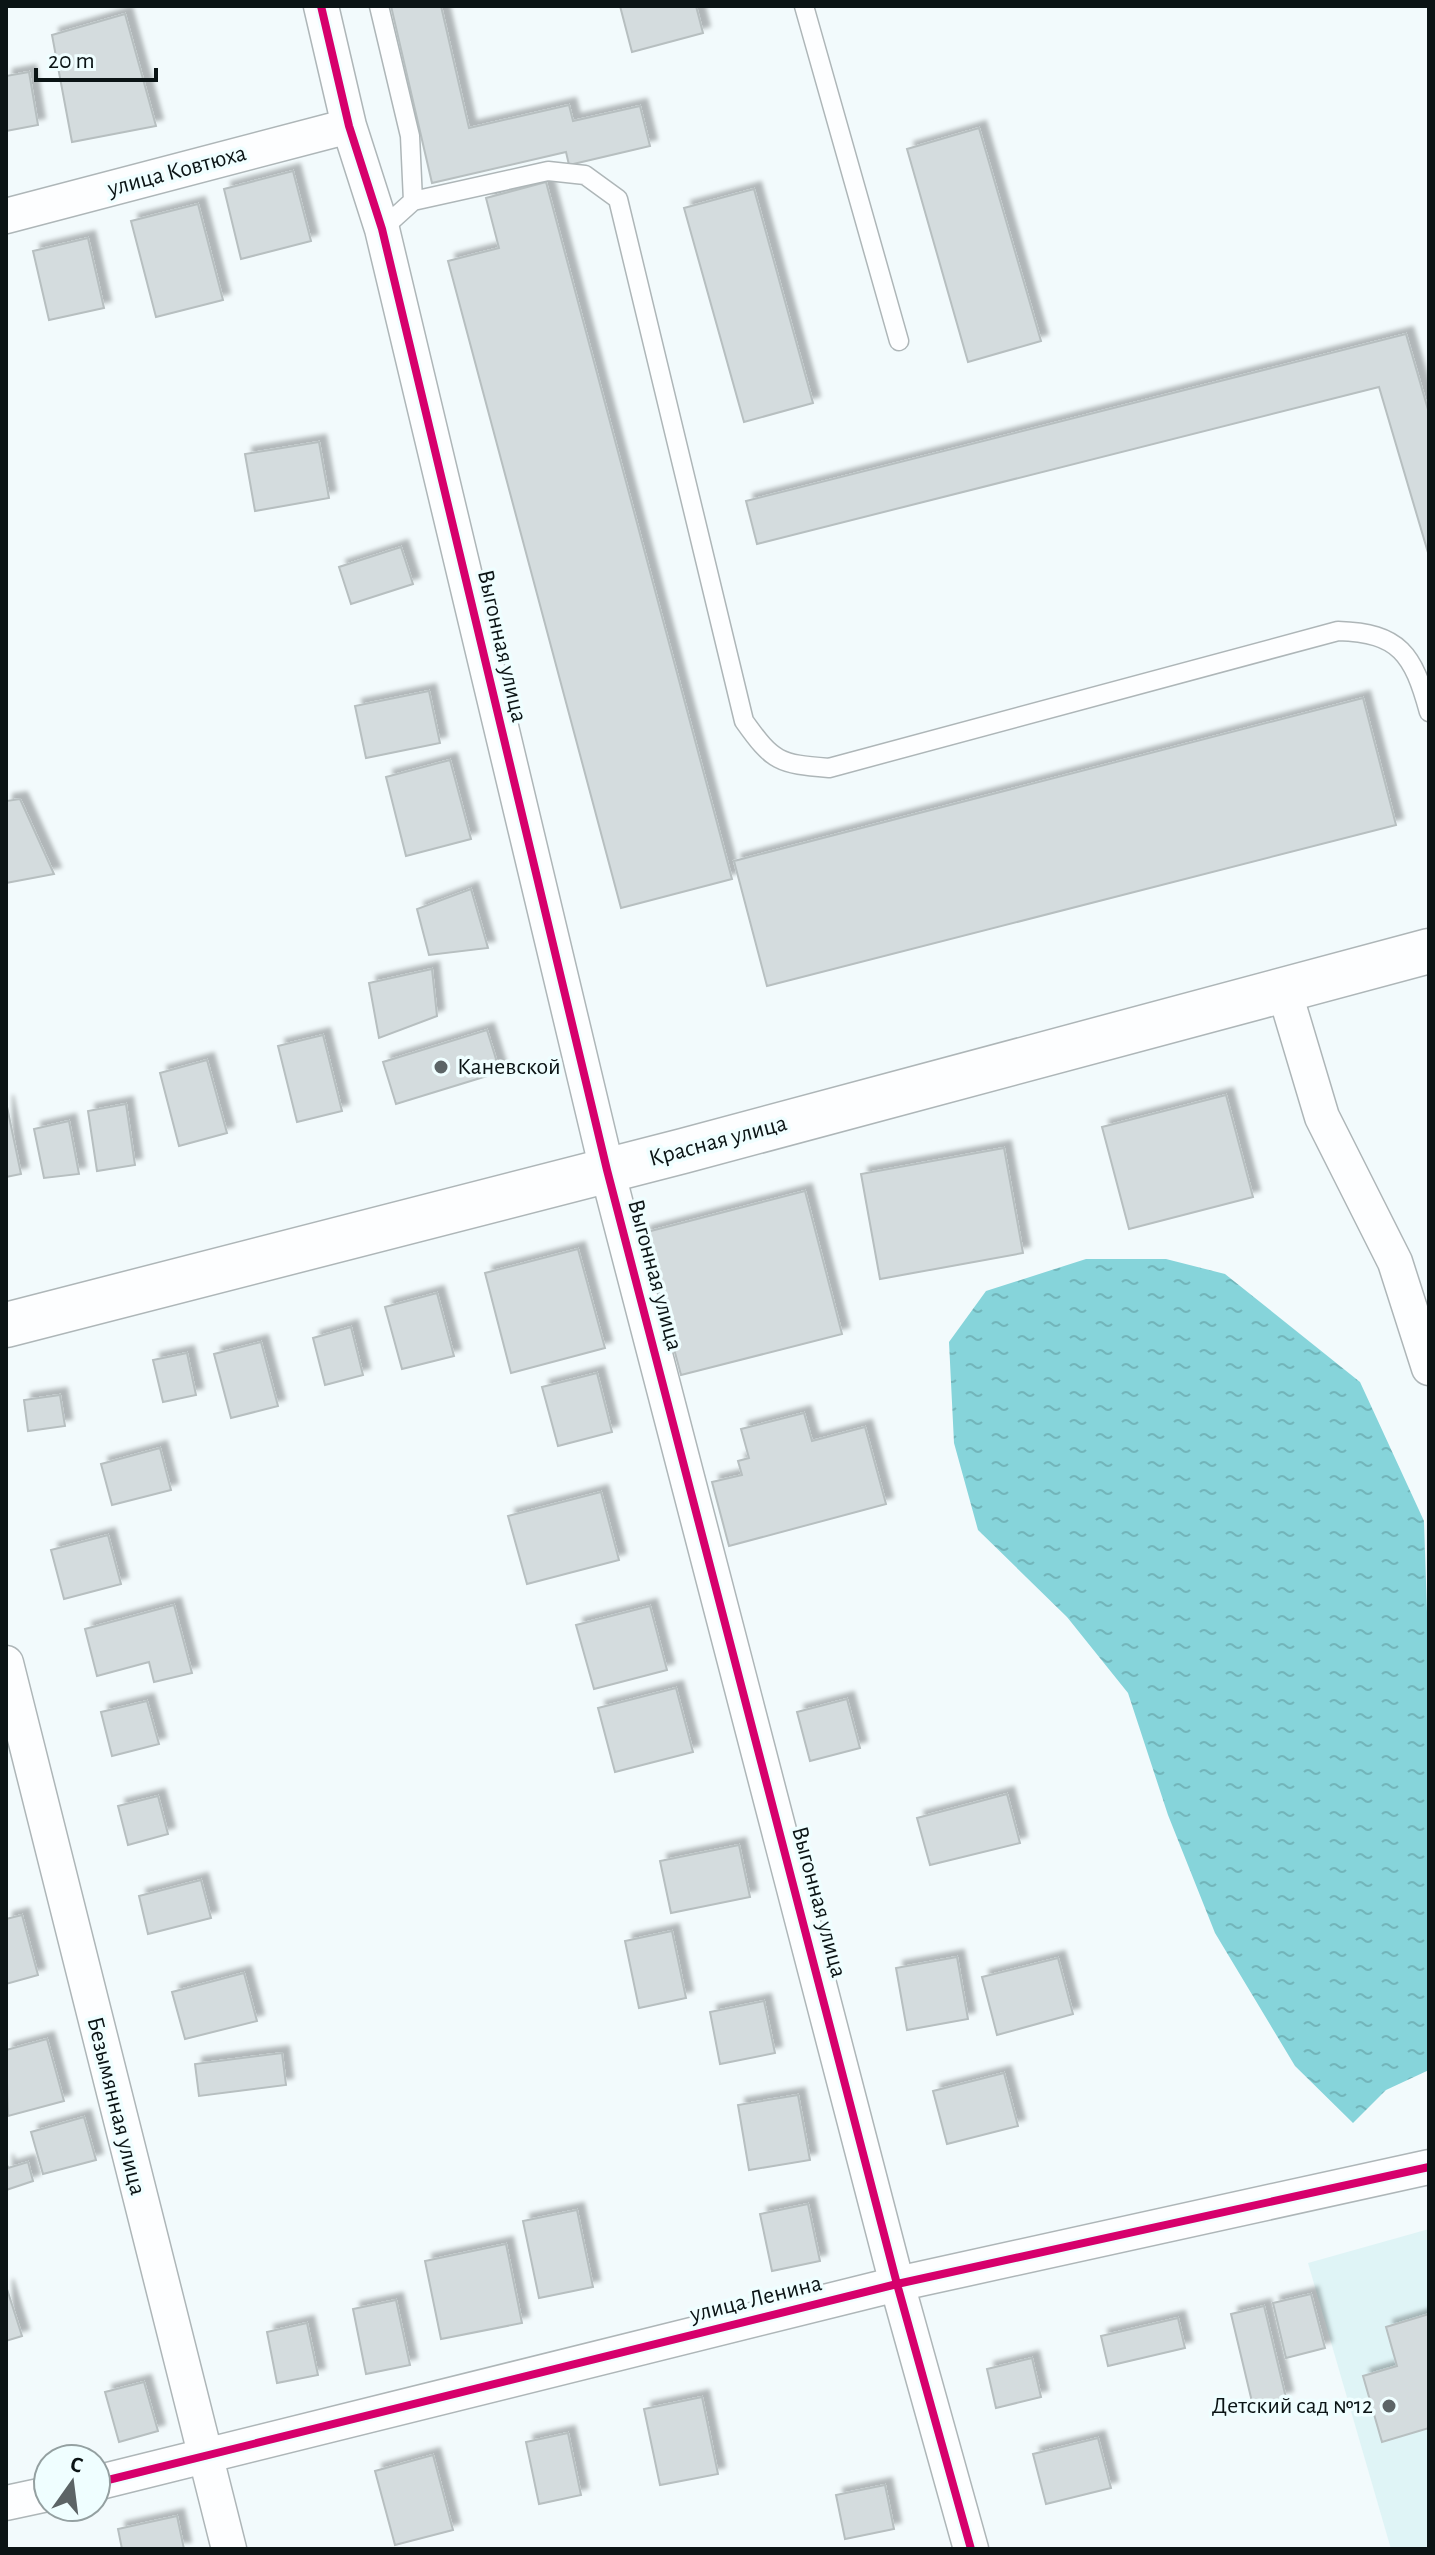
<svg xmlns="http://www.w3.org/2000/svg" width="1435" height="2555" viewBox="0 0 1435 2555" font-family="'Alegreya Sans',sans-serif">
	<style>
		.built { fill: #dff4f6 }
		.water { fill: url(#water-ripples) }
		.building { fill: #d4dcde; stroke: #b7bfc0; stroke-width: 2; filter: url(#shadow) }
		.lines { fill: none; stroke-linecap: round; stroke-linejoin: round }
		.lane-casing { stroke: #aeb6b8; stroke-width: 21 }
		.street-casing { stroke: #aeb6b8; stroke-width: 37 }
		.secondary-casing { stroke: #aeb6b8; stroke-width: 47 }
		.lane { stroke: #fdfeff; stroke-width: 18 }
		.street { stroke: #fdfeff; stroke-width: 34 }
		.secondary { stroke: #fdfeff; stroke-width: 44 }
		.cycleway-casing { stroke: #effeff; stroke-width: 13 }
		.cycleway { stroke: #d6006c; stroke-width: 8 }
		.poi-dot { fill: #5c6466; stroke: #effeff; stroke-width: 3 }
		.labels { text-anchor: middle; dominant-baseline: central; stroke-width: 7; stroke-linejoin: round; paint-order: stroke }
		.street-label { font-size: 24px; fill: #0b1415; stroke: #effeff }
		.poi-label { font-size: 24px; fill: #0b1415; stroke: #effeff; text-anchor: start }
	</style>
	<defs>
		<pattern id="water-ripples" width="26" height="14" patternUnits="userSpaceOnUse" patternTransform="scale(2)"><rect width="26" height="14" fill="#86d4da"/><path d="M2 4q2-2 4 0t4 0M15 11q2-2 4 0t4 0" fill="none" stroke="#72b5ba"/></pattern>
		<filter id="shadow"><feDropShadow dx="7" dy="-7" stdDeviation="2" flood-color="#0004"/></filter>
	</defs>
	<rect width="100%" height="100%" fill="#f2fafc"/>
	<path class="built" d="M1429,2229V2549H1391L1308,2263Z"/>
	<path class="water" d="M1086,1259H1166L1225,1274L1360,1382L1424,1521L1429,1673V2070L1386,2090L1353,2123L1295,2066L1215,1933L1168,1815L1128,1693L1067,1617L978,1530L954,1443L949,1342L986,1291Z"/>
	<path class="building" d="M391,6H441L469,128L569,105L573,121L640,106L650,146L569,165L566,152L432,183Z
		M620,6H696L703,33L632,52Z
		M125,14L156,126L72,142L52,35Z
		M29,72L38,125L6,131V76Z
		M979,128L1041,341L968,362L907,149Z
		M293,171L311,241L241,259L224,189Z
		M546,182L732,879L621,908L448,261L499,248L486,198Z
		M754,189L813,403L744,422L684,208Z
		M198,204L223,300L156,317L131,221Z
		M88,238L104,308L49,320L33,251Z
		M1406,334L1429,413V556L1379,387L757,544L746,501Z
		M319,442L329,498L255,511L245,454Z
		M401,547L413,584L351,604L339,567Z
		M429,691L440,743L366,758L355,706Z
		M1363,698L1396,825L767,986L734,861Z
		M450,760L471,839L406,856L386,777Z
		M20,799L54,874L6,883V801Z
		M471,889L488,948L429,955L417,909Z
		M432,969L437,1016L379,1038L369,983Z
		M487,1030L500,1072L396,1104L383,1062Z
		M323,1035L342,1111L297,1122L278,1046Z
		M207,1060L227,1133L179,1146L160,1073Z
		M1226,1095L1253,1197L1129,1229L1102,1127Z
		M6,1102L21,1174L6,1177Z
		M126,1104L135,1165L97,1171L88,1111Z
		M69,1121L79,1174L44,1178L34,1129Z
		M1004,1148L1023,1253L880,1279L861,1174Z
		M805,1191L842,1334L681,1375L643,1233Z
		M578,1249L605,1348L511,1373L485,1273Z
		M437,1293L454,1356L402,1369L385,1307Z
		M351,1327L363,1375L325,1385L313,1338Z
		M261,1342L278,1406L231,1418L214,1354Z
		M187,1353L196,1395L163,1402L153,1360Z
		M597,1373L612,1432L558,1446L542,1387Z
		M60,1395L65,1426L28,1431L24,1400Z
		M804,1413L812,1441L865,1427L886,1504L729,1546L712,1482L742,1475L738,1461L749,1458L741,1429Z
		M160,1448L171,1490L112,1505L101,1464Z
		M601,1492L619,1560L527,1584L508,1516Z
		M108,1535L121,1584L64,1599L51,1550Z
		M174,1605L192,1673L154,1682L149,1662L97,1676L85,1629Z
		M650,1606L667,1670L594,1689L576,1625Z
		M676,1688L693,1752L615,1772L598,1708Z
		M847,1699L860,1748L810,1761L797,1712Z
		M147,1701L159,1744L112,1756L101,1712Z
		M1007,1794L1020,1843L930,1865L917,1818Z
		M158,1796L168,1834L128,1845L118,1806Z
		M739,1845L750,1897L671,1913L660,1861Z
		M201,1880L211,1918L148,1934L139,1896Z
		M22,1915L38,1975L6,1984V1919Z
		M672,1931L686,1998L639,2008L625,1941Z
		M957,1957L968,2019L907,2030L896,1968Z
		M1058,1958L1073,2014L997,2035L982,1977Z
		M244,1973L257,2021L185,2039L172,1992Z
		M764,2001L775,2053L720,2064L710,2012Z
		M47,2039L64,2101L8,2116L6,2050Z
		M282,2053L286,2085L199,2096L195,2064Z
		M1004,2073L1018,2126L947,2144L933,2091Z
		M798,2095L810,2160L749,2170L738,2105Z
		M84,2117L96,2160L43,2174L31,2132Z
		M6,2161L8,2168L28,2162L33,2181L6,2190Z
		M808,2204L820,2261L772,2271L760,2214Z
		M577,2210L593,2287L539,2298L523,2221Z
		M506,2244L522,2323L441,2339L425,2261Z
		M6,2286L22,2336L6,2341Z
		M1311,2294L1325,2348L1286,2358L1273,2303Z
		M396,2300L410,2365L366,2374L353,2309Z
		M1264,2306L1286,2398L1253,2406L1231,2314Z
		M1429,2314V2428L1382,2442L1363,2376L1397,2366L1386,2327Z
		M1178,2318L1185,2348L1108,2366L1101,2336Z
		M307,2323L318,2375L277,2383L267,2332Z
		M1032,2358L1041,2397L996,2408L987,2369Z
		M144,2382L158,2431L119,2442L105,2392Z
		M702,2397L718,2474L660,2485L644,2409Z
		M568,2433L581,2495L539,2504L526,2442Z
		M1098,2438L1111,2488L1046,2504L1033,2454Z
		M433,2455L453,2530L395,2545L375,2471Z
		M885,2485L894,2529L845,2539L836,2495Z
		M177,2516L184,2549H122L118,2529Z"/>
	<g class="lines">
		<g class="lane-casing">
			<path id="lane" d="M379,6L410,136L413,201
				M804,6L899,341
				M382,229L413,201L548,171L585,175L618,199L744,721C773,762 779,764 829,768L1338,631C1400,633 1413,654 1429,712"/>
		</g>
		<g class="street-casing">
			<path id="street" d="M321,6L349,126L382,229L607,1170L897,2284L971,2549
				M6,216L349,126
				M1284,990L1322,1117L1395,1262L1429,1368
				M6,1663L229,2549
				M96,2483L897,2284L1429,2167
				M6,2503L48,2494"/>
		</g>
		<g class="secondary-casing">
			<path id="secondary" d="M6,1325L683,1151L1429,951"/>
		</g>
		<use href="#lane" class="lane"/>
		<use href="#street" class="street"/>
		<use href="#secondary" class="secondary"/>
		<g class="cycleway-casing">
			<path id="cycleway" d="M321,6L349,126L382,229L607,1170L897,2284L971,2549
				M96,2483L897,2284L1429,2167"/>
		</g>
		<use href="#cycleway" class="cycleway"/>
	</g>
	<g class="poi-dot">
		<circle cx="441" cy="1067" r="8"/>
		<circle cx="1389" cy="2406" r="8"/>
	</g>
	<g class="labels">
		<g class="street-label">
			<text transform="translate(177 171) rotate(-15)">улица Ковтюха</text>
			<text transform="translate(502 646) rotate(77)">Выгонная улица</text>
			<text transform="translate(718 1141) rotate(-15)">Красная улица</text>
			<text transform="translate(655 1275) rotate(75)">Выгонная улица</text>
			<text transform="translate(819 1902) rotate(75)">Выгонная улица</text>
			<text transform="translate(116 2106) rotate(76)">Безымянная улица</text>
			<text transform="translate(756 2299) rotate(-14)">улица Ленина</text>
		</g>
		<g class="poi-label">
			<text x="457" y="1067">Каневской</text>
			<text x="1373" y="2406" text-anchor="end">Детский сад №12</text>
		</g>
	</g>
	<rect width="1435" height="2555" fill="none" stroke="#0b1415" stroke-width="16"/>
	<g transform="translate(72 2483) rotate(14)"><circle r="38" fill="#effeff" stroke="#94a0a1" stroke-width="2"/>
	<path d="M0-6L14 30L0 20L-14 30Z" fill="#5c6466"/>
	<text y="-12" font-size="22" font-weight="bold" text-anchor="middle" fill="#0b1415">С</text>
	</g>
	<path d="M36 68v12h120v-12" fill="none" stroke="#0b1415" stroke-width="4"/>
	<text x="48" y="68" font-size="24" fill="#0b1415" stroke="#effeff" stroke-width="6" paint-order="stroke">20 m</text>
</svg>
